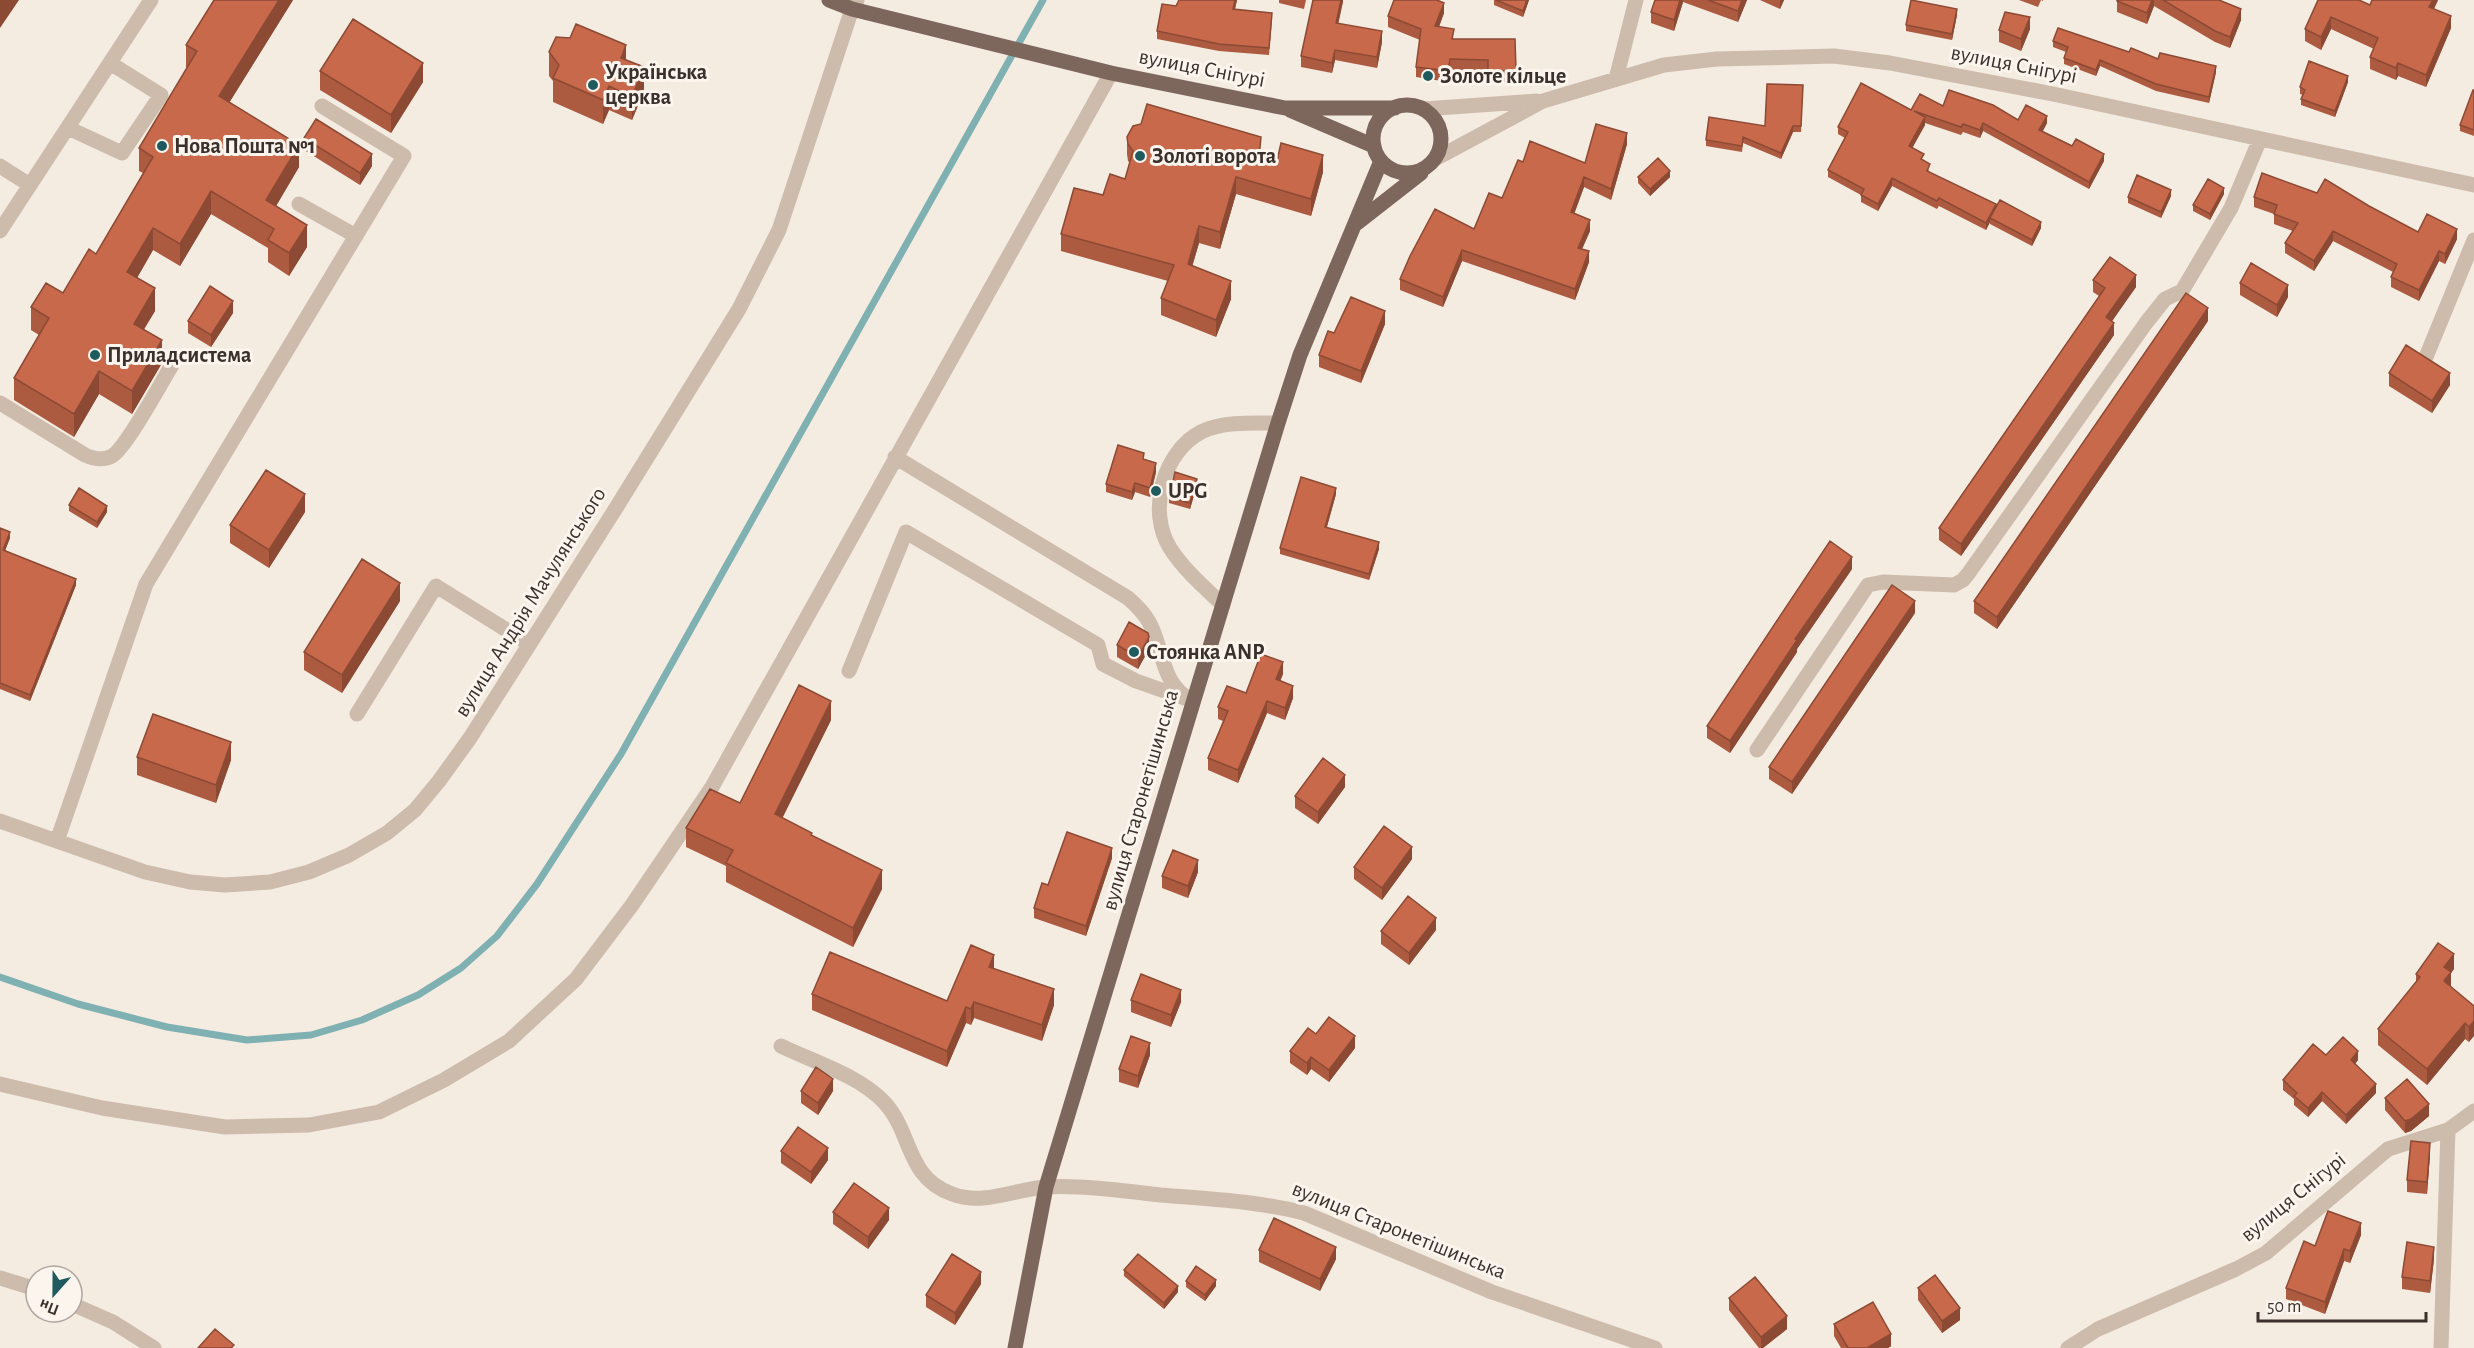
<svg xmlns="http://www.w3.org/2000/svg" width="2474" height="1348" viewBox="0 0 2474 1348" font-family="'Alegreya Sans',sans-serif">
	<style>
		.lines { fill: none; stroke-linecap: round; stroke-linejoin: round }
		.stream { stroke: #7fb0b2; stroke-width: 7 }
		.minor { stroke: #cdbbac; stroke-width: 15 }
		.major { stroke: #7d675c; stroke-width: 15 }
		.wall { fill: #ac5a40 }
		.shaded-wall { fill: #8c4a34 }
		.building { fill: #c8694b; stroke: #8c4a34; stroke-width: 1.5 }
		.poi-dot { fill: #1f5a5e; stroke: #fbf5ee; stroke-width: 2 }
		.labels { text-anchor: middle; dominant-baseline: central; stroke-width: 6; stroke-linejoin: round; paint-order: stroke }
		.street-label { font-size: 22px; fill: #3b302b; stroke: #fbf5ee }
		.poi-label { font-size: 22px; font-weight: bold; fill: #3b302b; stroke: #fbf5ee; text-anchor: start }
	</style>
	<rect width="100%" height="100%" fill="#f4ebe1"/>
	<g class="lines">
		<path class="stream" d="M0,977L78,1004L167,1027L247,1040L311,1035L362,1020L418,995L461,968L497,936L537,884L621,754L1043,0"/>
		<path class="minor" d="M1616,79L1636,0
			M1424,109L1537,101
			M68,128L122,153L161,95L110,63
			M1437,158L1543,101L1664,65L1717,59L1834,56L1890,63L2053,94L2474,185
			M0,166L30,185
			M299,204L356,236
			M0,231L151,0
			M2426,357L2474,240
			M0,403L85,455C94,459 103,461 112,456C126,448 161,383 172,365
			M895,457L1128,598C1136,605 1144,613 1149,622C1163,647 1161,680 1186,697
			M1223,605C1204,587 1184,570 1170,548C1147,511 1163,452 1201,432C1223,421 1255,423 1278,423
			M849,671L906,532L1098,645L1103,664L1136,681L1193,701
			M357,714L436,586L529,644
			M1757,750L1868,585L1883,582L1954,585L1963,580L1968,574L2146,323L2165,299L2182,291L2231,208L2260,139
			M0,821L145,872L190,882L225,885L270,882L309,872L349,855L387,833L415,810L439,781L470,738L616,508L739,309L779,230L852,9L857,0
			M57,841L146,584L404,156L322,106
			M781,1046C814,1062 858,1075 884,1102C913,1133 905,1177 952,1194C984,1206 1015,1189 1046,1187C1080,1185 1126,1191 1160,1195C1209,1199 1257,1201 1304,1213L1492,1292L1655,1348
			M0,1084L102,1108L225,1127L309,1125L379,1112L444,1080L509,1041L576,979L632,905L712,787L1111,73
			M0,1278L36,1289
			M72,1304L113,1322L154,1348
			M2068,1348L2098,1329L2236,1269L2266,1253L2388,1149L2448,1130L2474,1111
			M2441,1348L2448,1130"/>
		<path class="major" d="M829,0L852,9L1111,73L1285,108H1395
			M1373 139a34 34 0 1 1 68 0a34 34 0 1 1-68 0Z
			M1290,110L1374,146
			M1357,223L1421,173
			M1015,1348L1046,1187L1278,423L1300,355L1381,161"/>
	</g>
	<path class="wall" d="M293,0L229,103L299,167L276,206L307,247L289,276L268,262V248L211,214L180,266L153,250L137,278L155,311L144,329L162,363L132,414L99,394L74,437L14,400V378L39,335L31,330V307L63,293L96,254L143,173L139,171V148L187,68L186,67V45Z
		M1237,0L1235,9L1272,20L1269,55L1219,51L1157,39V31L1176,6Z
		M1279,0H1306L1304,9L1279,3Z
		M1343,0L1338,24L1382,42L1377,68L1335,60L1332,73L1301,67V56Z
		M1494,0H1529L1523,17L1494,5Z
		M1655,0H1747L1738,22L1683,2L1674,31L1651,23V12Z
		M1760,0H1784L1780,9Z
		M2019,0H2043V1L2041,0L2038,7Z
		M2117,0H2219L2241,20L2230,48L2215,42L2154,6L2147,24L2117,12Z
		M2318,0L2370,5L2438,0L2434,9L2451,28L2426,87L2398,76L2396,80L2370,69V57L2374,49L2331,29L2321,50L2305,41V29Z
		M1444,13L1439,27L1454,39H1515L1516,82H1488V71L1450,70L1448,82L1416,77V67L1420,40L1388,27V16Z
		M1957,15L1952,40L1906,31V25Z
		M2030,29L2021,51L1999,42V30Z
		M2053,41L2129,52L2216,72L2209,103L2156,91L2100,66L2096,76L2064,64V58L2066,52L2053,47Z
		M549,52L626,60L644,91L632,120L609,110L603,124L553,102V81L549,76Z
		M320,71L423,82L391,133L320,90Z
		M2348,82L2335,117L2301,105V99L2303,95L2300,94V87Z
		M1803,85L1801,132H1793L1781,159L1743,143L1742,152L1706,146V140L1765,126Z
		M2474,90V136L2460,131V125Z
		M1943,106L2018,120L2047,123L2043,131L2104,161L2089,189L1983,131L1980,138L1963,132L1961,135L1925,123V125L1912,148L1924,161L1930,173L1996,208L2041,228L2032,246L1990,224V222L1986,230L1939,206L1937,209L1892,186L1878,211L1861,202V195L1828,177V170L1845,138L1838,134V127L1911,110Z
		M1127,137L1260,158L1323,172L1311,216L1236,194L1220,249L1199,243L1192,266L1231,299L1216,337L1161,315V298L1168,281L1061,251V234L1103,195L1125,179L1130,163L1128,161L1127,154Z
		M304,138L372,166L360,185L304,150Z
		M1627,144L1611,200L1584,187L1574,213L1590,231L1582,249L1589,262L1575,300L1462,261L1443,307L1400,290V279L1474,229L1502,198L1523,162L1585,163Z
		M1638,177H1670L1650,196L1638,183Z
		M2317,193L2369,206L2418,232L2457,239L2445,264L2439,261L2419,301L2391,287V277L2393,272L2333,241L2314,271L2285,253V243L2293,231L2274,224V214L2254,207V197Z
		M2224,194L2210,220L2193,211V205Z
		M2171,196L2161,218L2128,203V197Z
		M2093,280L2136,287L2111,321L2114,335L1961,556L1939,540V528L2099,296L2093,292Z
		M2240,283L2288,297L2277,317L2240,295Z
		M233,313L211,347L188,333V321Z
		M2208,321L1997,629L1974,613V601Z
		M1385,324L1361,383L1319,367V355L1334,333Z
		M2389,373L2450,385L2432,413L2389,386Z
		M1144,459L1156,472L1150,497L1135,492L1132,500L1106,492V484Z
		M1197,485L1190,509L1169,503V497Z
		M1336,494L1327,527L1379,549L1369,580L1280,554V548Z
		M69,505L107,512L97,528L69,511Z
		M305,512L269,568L230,543V525Z
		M0,528L10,538L5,550L76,585L30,701L0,689Z
		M1852,569L1797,649V652L1730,753L1707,738V726Z
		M400,601L342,693L304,670V652Z
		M1915,613L1792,794L1769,779V767Z
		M1117,645L1149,649L1138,669L1117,657Z
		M1283,674L1280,681L1293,698L1285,720L1267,713L1238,783L1208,770V758L1223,721L1218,719V707Z
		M831,720L782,818L812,835L882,889L853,947L726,882V866L686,847V828L740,803Z
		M137,757L231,760L216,803L137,775Z
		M1345,787L1318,824L1295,808V796Z
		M1112,858L1086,936L1034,918V908L1048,885Z
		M1412,859L1382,900L1354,879V867Z
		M1198,872L1188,898L1162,888V876Z
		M1436,930L1409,965L1381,944V931Z
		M994,969L1054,1005L1042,1041L974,1018L971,1025L966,1023L947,1067L812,1010V994L947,1001Z
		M2454,969L2451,973V987L2474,1006L2469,1042L2465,1039L2427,1085L2378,1045V1029L2416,983V974Z
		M1131,1000L1181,1002L1171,1027L1131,1012Z
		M1316,1034L1355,1048L1329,1082L1311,1069L1307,1075L1290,1063V1051Z
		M1150,1055L1138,1088L1119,1082V1069Z
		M2326,1055L2358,1060L2355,1064L2376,1093L2346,1124L2322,1101L2308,1117L2294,1105V1099L2283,1090V1080Z
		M801,1091H833L818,1115L801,1103Z
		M2385,1098L2429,1116L2411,1131L2405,1133L2385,1110Z
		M781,1151L828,1160L811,1184L781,1163Z
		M2430,1155L2427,1194L2407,1192V1180Z
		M833,1212L889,1220L868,1249L833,1224Z
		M2361,1235L2350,1263L2344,1261L2325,1314L2286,1299V1288L2315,1246Z
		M1259,1250L1336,1259L1320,1291L1259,1262Z
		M2434,1259L2430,1293L2402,1289V1277Z
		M1124,1270L1178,1292L1164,1309L1124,1276Z
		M1186,1281L1216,1286L1205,1301L1186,1287Z
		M981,1284L955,1325L926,1307V1295Z
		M1918,1288L1960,1320L1942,1333L1918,1300Z
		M1729,1298L1787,1329L1763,1348H1759L1729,1310Z
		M1834,1324L1891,1346L1888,1348H1841L1834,1336Z"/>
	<path class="shaded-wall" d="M0,0H19L0,28Z
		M279,0H293L219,119V96Z
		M1235,0H1237L1233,17V9Z
		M1341,0H1343V2L1336,34V23Z
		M1527,0H1529L1523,17V11Z
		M1680,0H1683V2L1674,31V20Z
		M1742,0H1747L1738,22V11Z
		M1780,0H1784L1780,9Z
		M2152,0H2154V6L2147,24V13Z
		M2433,0H2438L2429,19V7Z
		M1444,3V13L1435,37V26Z
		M1957,9V15L1952,40V34Z
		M2241,9V20L2230,48V37Z
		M2451,16V28L2426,87V75Z
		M2030,17V29L2021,51V39Z
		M2331,17V29L2321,50V37Z
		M1382,31V42L1377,68V57Z
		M626,45V69L621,58Z
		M1335,50V60L1332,73V63Z
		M1450,59V70L1448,82V71Z
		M2100,60V66L2096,76V70Z
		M423,63V82L391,133V115Z
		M2398,63V76L2396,80V68Z
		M2216,66V72L2209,103V97Z
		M644,67V91L632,120V97Z
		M2348,76V82L2335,117V111Z
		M609,86V110L603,124V100Z
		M2047,116V123L2039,137V130Z
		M1925,117V125L1909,154V146Z
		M1983,123V131L1980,138V130Z
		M1793,126V132L1781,159V153Z
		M1627,133V144L1611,200V189Z
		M299,145V167L266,223V200Z
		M372,154V166L360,185V173Z
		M2104,154V161L2089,189V182Z
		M1323,155V172L1311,216V199Z
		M1670,171V177L1650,196V189Z
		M1236,177V194L1220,249V232Z
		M1584,177V187L1571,223V212Z
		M1892,178V186L1878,211V204Z
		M2224,188V194L2210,220V214Z
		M2171,190V196L2161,218V212Z
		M211,191V214L180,266V244Z
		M1996,204V212L1990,218V222L1986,230V223Z
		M1590,220V231L1578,258V248Z
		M2041,222V228L2032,246V240Z
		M307,225V247L289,276V253Z
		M1199,226V243L1188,281V264Z
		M153,228V250L127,295V272Z
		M2457,229V239L2445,264V254Z
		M2333,231V241L2314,271V261Z
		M1462,250V261L1443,307V297Z
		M1589,251V262L1575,300V289Z
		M2439,251V261L2419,301V290Z
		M2136,275V287L2106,330V317Z
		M1231,281V299L1216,337V320Z
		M2288,285V297L2277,317V305Z
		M155,288V311L134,346V324Z
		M233,301V313L211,347V335Z
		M2208,308V321L1997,629V617Z
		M1385,311V324L1361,383V371Z
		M2114,323V335L1961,556V544Z
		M162,340V363L132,414V391Z
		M99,371V394L74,437V414Z
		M2450,373V385L2432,413V401Z
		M1156,463V472L1150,497V488Z
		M1197,479V485L1190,509V503Z
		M1135,483V492L1132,500V492Z
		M1336,488V494L1325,533V527Z
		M305,494V512L269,568V550Z
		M107,506V512L97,528V522Z
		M10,532V538L3,556V550Z
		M1379,542V549L1369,580V574Z
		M1852,557V569L1797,649V652L1730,753V741L1795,639Z
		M76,579V585L30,701V695Z
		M400,583V601L342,693V675Z
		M1915,601V613L1792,794V782Z
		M1149,637V649L1138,669V657Z
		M1283,662V674L1276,691V679Z
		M1293,686V698L1285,720V708Z
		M831,701V720L775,833V814Z
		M1267,701V713L1238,783V770Z
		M231,742V760L216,803V785Z
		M1345,775V787L1318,824V812Z
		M1412,847V859L1382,900V888Z
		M1112,848V858L1086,936V926Z
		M1198,860V872L1188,898V886Z
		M882,870V889L853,947V928Z
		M1436,918V930L1409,965V953Z
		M2454,954V969L2451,973V988L2444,997V967Z
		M994,955V971L989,967Z
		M1054,989V1005L1042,1041V1025Z
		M1181,990V1002L1171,1027V1015Z
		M974,1002V1018L971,1025V1009Z
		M966,1007V1023L947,1067V1051Z
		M2474,1021V1036L2469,1042V1027Z
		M2465,1023V1039L2427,1085V1069Z
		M1355,1036V1048L1329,1082V1070Z
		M1150,1043V1055L1138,1088V1076Z
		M2358,1051V1060L2351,1069V1060Z
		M1311,1057V1069L1307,1075V1063Z
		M833,1079V1091L818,1115V1103Z
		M2376,1084V1093L2346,1124V1115Z
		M2322,1092V1101L2308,1117V1108Z
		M2429,1104V1116L2411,1131L2405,1133V1121Z
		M2430,1143V1155L2427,1194V1182Z
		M828,1148V1160L811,1184V1172Z
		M889,1208V1220L868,1249V1237Z
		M2361,1223V1235L2350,1263V1251Z
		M1336,1247V1259L1320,1291V1279Z
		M2434,1247V1259L2430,1293V1281Z
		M2344,1249V1261L2325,1314V1302Z
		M981,1272V1284L955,1325V1313Z
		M1216,1280V1286L1205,1301V1295Z
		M1178,1286V1292L1164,1309V1303Z
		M1960,1308V1320L1942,1333V1321Z
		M1787,1316V1329L1763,1348H1761V1337Z
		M1891,1334V1346L1888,1348H1867Z"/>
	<path class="building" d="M214,0H279L219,96L299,145L266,200L307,225L289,253L268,240L274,229L211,191L180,244L153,228L127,272L155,288L134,324L162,340L132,391L99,371L74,414L14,378L49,318L31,307L46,283L63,293L89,249L96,254L153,157L139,148L197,51L186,45Z
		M1179,0H1235L1233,9L1272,13L1269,48L1219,44L1157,31L1162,4L1176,6Z
		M1313,0H1341L1336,23L1382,31L1377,57L1335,50L1332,63L1301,56Z
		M1394,0H1437L1444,3L1435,26L1454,29L1452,39H1515L1516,71H1488V60L1450,59L1448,71L1416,67L1421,29L1388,16Z
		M1496,0H1527L1523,11Z
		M1655,0H1680L1674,20L1651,12Z
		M1708,0H1742L1738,11Z
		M1911,0L1957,9L1952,34L1906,25Z
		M2117,0H2152L2147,13L2117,1Z
		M2163,0H2219L2241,9L2230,37L2215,31Z
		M2318,0H2359L2370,5L2372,0H2433L2429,7L2451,16L2426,75L2398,63L2396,68L2370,57L2378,38L2331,17L2321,37L2305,29Z
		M2005,12L2030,17L2021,39L1999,30Z
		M353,19L423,63L391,115L320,71Z
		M576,24L626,45L621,58L644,67L632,97L609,86L603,100L553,78L559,65L549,52L556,37L570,38Z
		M2058,28L2129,52L2131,48L2158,59L2160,53L2216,66L2209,97L2156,84L2100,60L2096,70L2064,58L2068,47L2053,41Z
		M2309,61L2348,76L2335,111L2301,99L2305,90L2300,87Z
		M1861,83L1911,110L1920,94L1943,106L1949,90L1993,105L2018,120L2026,105L2047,116L2039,130L2072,146L2076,139L2104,154L2089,182L1983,123L1980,130L1963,124L1961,127L1914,111L1925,117L1909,146L1924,154L1921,159L1930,164L1927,171L1996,204L1986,223L1939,198L1937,201L1892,178L1878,204L1861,195L1864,189L1828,170L1848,132L1838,127Z
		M1767,84L1803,85L1801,126H1793L1781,153L1743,137L1742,146L1706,140L1709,117L1765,126Z
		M2473,90H2474V130L2460,125Z
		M1147,104L1261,137L1259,158L1277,161L1281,143L1323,155L1311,199L1236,177L1220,232L1199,226L1188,264L1231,281L1216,320L1161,298L1174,265L1061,234L1074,188L1103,195L1110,174L1125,179L1133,151L1128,144L1127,137L1133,126L1141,124Z
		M316,119L372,154L360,173L304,138Z
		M1596,124L1627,133L1611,189L1584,177L1571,212L1590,220L1578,248L1589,251L1575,289L1462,250L1443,297L1400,279L1410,256L1435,209L1474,229L1489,193L1502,198L1518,160L1523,162L1530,141L1585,163Z
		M1658,158L1670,171L1650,189L1638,177Z
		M2262,173L2317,193L2325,179L2369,206L2418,232L2427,214L2457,229L2445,254L2439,251L2419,290L2391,277L2397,264L2333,231L2314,261L2285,243L2298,223L2274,214L2277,205L2254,197Z
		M2137,175L2171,190L2161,212L2128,197Z
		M2208,179L2224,188L2210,214L2193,205Z
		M2000,200L2041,222L2032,240L1990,218Z
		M2110,257L2136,275L2106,317L2114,323L1961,544L1939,528L2105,288L2093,280Z
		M2251,263L2288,285L2277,305L2240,283Z
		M210,286L233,301L211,335L188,321Z
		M2186,293L2208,308L1997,617L1974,601Z
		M1351,297L1385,311L1361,371L1319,355L1328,331L1334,333Z
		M2406,345L2450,373L2432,401L2389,373Z
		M1118,445L1144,453L1143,459L1156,463L1150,488L1135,483L1132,492L1106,484Z
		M266,470L305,494L269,550L230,525Z
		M1175,472L1197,479L1190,503L1169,497Z
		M1301,477L1336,488L1325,527L1379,542L1369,574L1280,548Z
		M79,488L107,506L97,522L69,505Z
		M0,528L10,532L3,550L76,579L30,695L0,683Z
		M1830,541L1852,557L1795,639L1797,640L1730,741L1707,726Z
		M362,559L400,583L342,675L304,652Z
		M1892,585L1915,601L1792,782L1769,767Z
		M1129,622L1148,633L1149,637L1138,657L1117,645Z
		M1261,654L1283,662L1276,679L1293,686L1285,708L1267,701L1238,770L1208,758L1228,711L1218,707L1227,686L1246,693Z
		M799,685L831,701L775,814L812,833L811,835L882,870L853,928L726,863L733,850L686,828L710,789L740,803Z
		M153,714L231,742L216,785L137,757Z
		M1323,758L1345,775L1318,812L1295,796Z
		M1384,826L1412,847L1382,888L1354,867Z
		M1067,832L1112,848L1086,926L1034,908L1042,883L1048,885Z
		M1173,850L1198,860L1188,886L1162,876Z
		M1408,896L1436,918L1409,953L1381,931Z
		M2438,943L2454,954L2444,967L2451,972L2444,981L2474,1006V1021L2469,1027L2465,1023L2427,1069L2378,1029L2420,977L2416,974Z
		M971,945L994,955L989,967L1054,989L1042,1025L974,1002L971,1009L966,1007L947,1051L812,994L830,952L947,1001Z
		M1141,974L1181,990L1171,1015L1131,1000Z
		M1329,1017L1355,1036L1329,1070L1311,1057L1307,1063L1290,1051L1308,1028L1316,1034Z
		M1131,1036L1150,1043L1138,1076L1119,1069Z
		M2343,1037L2358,1051L2351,1060L2376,1084L2346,1115L2322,1092L2308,1108L2294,1096L2297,1093L2283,1080L2313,1044L2326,1055Z
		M816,1067L833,1079L818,1103L801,1091Z
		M2407,1079L2429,1104L2411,1119L2405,1121L2385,1098Z
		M798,1127L828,1148L811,1172L781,1151Z
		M2411,1141L2430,1143L2427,1182L2407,1180Z
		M854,1183L889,1208L868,1237L833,1212Z
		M2328,1211L2361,1223L2350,1251L2344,1249L2325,1302L2286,1288L2304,1241L2315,1246Z
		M1274,1218L1336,1247L1320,1279L1259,1250Z
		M2407,1242L2434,1247L2430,1281L2402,1277Z
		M952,1254L981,1272L955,1313L926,1295Z
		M1138,1254L1178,1286L1164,1303L1124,1270Z
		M1196,1266L1216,1280L1205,1295L1186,1281Z
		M1935,1275L1960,1308L1942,1321L1918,1288Z
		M1755,1277L1787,1316L1761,1337L1729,1298Z
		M1873,1302L1891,1334L1867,1348H1848L1834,1324Z
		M215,1329L234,1345L231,1348H198Z"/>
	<g class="poi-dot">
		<circle cx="1428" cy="76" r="6"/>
		<circle cx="593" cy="85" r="6"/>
		<circle cx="162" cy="146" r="6"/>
		<circle cx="1140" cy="156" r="6"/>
		<circle cx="95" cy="355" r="6"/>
		<circle cx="1156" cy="491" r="6"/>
		<circle cx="1134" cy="652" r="6"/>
	</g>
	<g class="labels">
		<g class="street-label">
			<text transform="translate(2014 64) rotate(11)">вулиця Снігурі</text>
			<text transform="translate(1202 68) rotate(11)">вулиця Снігурі</text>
			<text transform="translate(530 602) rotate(-58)">вулиця Андрія Мачулянського</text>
			<text transform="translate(1140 800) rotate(-74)">вулиця Старонетішинська</text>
			<text transform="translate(2293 1197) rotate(-39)">вулиця Снігурі</text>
			<text transform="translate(1399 1230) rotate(22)">вулиця Старонетішинська</text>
		</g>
		<g class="poi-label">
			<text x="605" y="72">Українська<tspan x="605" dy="25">церква</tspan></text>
			<text x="1440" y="76">Золоте кільце</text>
			<text x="174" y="146">Нова Пошта №1</text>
			<text x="1152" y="156">Золоті ворота</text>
			<text x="107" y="355">Приладсистема</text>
			<text x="1168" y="491">UPG</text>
			<text x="1146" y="652">Стоянка ANP</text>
		</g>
	</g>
	<g transform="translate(54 1294) rotate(201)"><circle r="28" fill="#fbf5ee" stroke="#aea6a0" stroke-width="1.5"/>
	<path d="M0-4.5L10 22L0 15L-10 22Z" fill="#1f5a5e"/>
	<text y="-9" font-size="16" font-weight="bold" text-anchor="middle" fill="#3b302b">Пн</text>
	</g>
	<path d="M2258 1312v9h168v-9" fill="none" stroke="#3b302b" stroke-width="3"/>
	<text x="2267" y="1312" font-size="18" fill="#3b302b" stroke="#fbf5ee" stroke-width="4.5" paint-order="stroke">50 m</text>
</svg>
